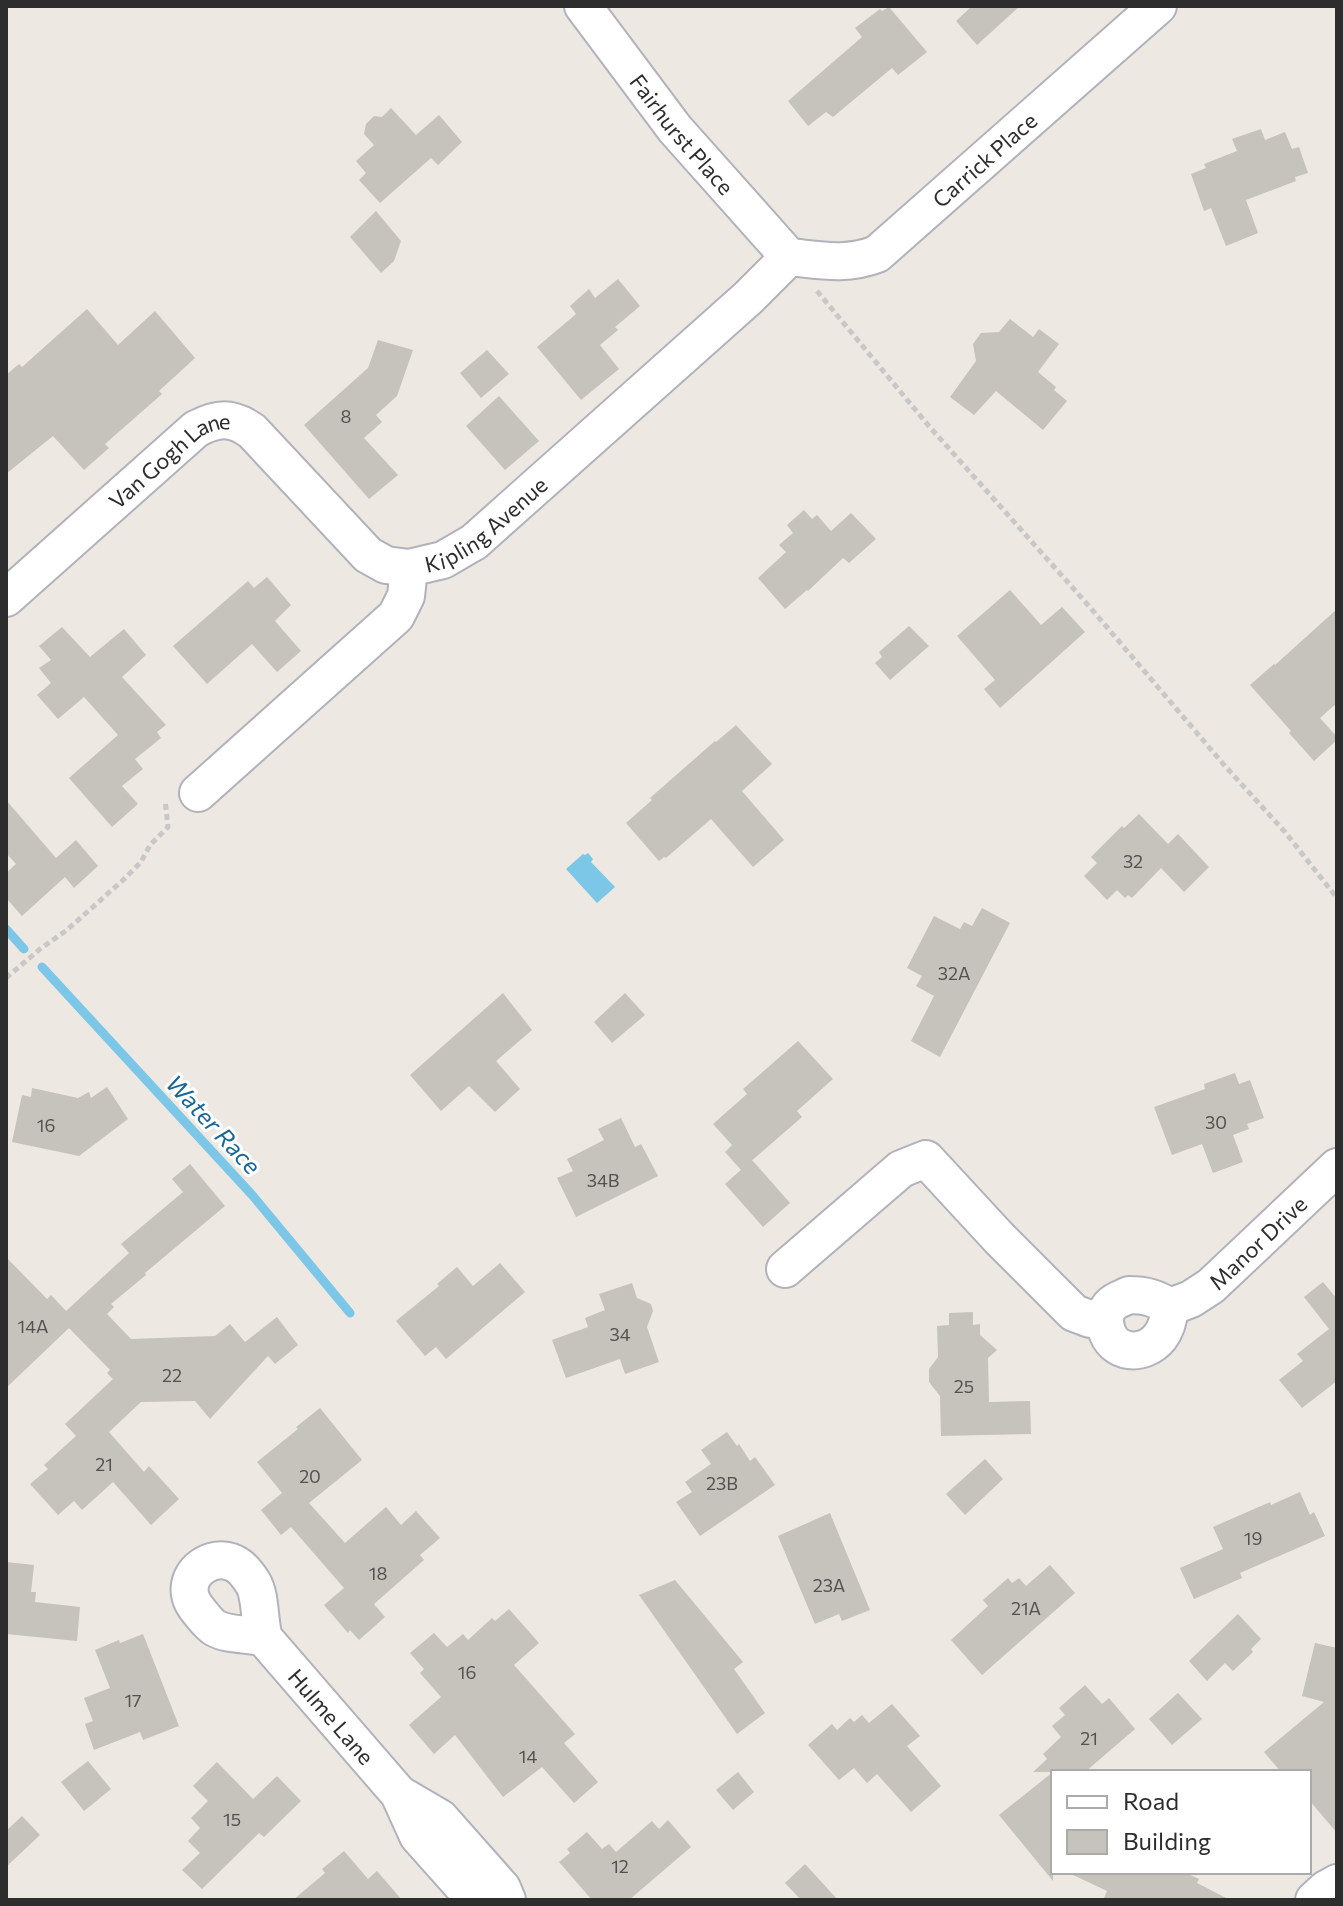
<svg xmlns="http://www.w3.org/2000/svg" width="1343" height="1906" viewBox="0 0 1343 1906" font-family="Commissioner,sans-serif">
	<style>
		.water { fill: #7cc6e7 }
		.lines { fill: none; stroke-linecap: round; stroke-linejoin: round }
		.stream { stroke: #7cc6e7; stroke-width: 9 }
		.building { fill: #c6c2bc }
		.minor-casing { stroke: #b1b2bc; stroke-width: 40 }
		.path { stroke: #c8c8c8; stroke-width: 5; stroke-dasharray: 6 4; stroke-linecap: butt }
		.minor { stroke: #fff; stroke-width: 36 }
		.labels { text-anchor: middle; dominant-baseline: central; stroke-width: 6; stroke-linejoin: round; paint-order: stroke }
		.number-label { font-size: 18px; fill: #535251 }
		.street-label { font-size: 22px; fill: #2d2d2d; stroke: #fff }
		.water-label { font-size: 24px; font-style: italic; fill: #186696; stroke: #fff }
	</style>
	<rect width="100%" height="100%" fill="#ede8e1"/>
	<path class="water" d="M588,853L593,859L591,862L615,887L597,903L566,869L583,854L585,855Z"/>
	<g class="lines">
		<path class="stream" d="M6,929L24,949
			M42,967L253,1196L350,1313"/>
	</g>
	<path class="building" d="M972,6H1020L977,45L956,21Z
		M889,7L927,52L898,75L892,68L833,117L826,112L808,126L788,101L862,37L855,28L880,9L882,11Z
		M391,108L416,135L439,115L462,142L438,165L431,158L380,203L359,180L366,173L356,161L374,145L364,134L366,124L374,116L382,117Z
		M1261,129L1265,140L1285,132L1292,149L1299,147L1308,173L1295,177L1296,181L1246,200L1258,233L1226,246L1211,208L1204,211L1191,174L1206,168L1204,164L1237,151L1232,139Z
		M376,211L401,241L394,261L381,273L350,237Z
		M618,279L640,306L615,327L618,330L600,345L619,369L581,400L537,347L576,314L570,306L589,289L595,298Z
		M87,309L118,345L155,311L195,358L159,391L162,394L105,444L109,448L84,470L53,436L6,474V375L19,364L22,367Z
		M1010,319L1033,337L1039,329L1059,344L1038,372L1056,387L1054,390L1067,401L1043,430L996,391L974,415L950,397L976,361L973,344L981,333L999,332Z
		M378,340L413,350L397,396L376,415L382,422L364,438L398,475L369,499L304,425L368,368Z
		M487,350L509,374L481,398L460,373Z
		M499,396L539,441L505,470L466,426Z
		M804,510L812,519L817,515L831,531L851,513L876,539L849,563L843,558L808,591L807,590L785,609L758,578L786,552L779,545L793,533L787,525Z
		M267,577L291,605L275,621L301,651L277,672L252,644L207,684L173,646L248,581L254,588Z
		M1010,590L1041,625L1062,607L1085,632L1000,708L984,689L995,680L957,636Z
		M1337,609V703L1320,718L1337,737V740L1314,761L1289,733L1291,731L1250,685L1274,664L1275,665Z
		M909,626L929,646L890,680L875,663L882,657L879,652Z
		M62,627L90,657L124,629L146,655L122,677L166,725L157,732L161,738L135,759L143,769L122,786L138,804L112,827L69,778L118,735L84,697L58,719L37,695L51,683L39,668L51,660L39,646Z
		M736,725L772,764L742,791L784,840L753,867L711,819L666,858L664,857L659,861L626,823L652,800L650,798L715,741L716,742Z
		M6,800L56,858L76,840L98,866L74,888L65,877L22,916L6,898V873L16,864L6,853Z
		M1139,814L1168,844L1178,834L1209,867L1184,892L1161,868L1132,898L1128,895L1125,898L1117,890L1107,900L1084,876L1097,863L1091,857L1122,826L1124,828Z
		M982,908L1010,923L940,1057L911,1041L934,996L916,986L922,976L907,968L934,916L960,929L964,922L972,926Z
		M503,993L532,1030L496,1061L520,1089L495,1112L469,1086L441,1111L410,1075Z
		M625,993L645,1015L612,1043L594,1022Z
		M798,1041L833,1079L797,1111L802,1117L741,1170L725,1152L732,1145L713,1124L747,1094L743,1089Z
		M1235,1073L1239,1084L1250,1080L1264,1118L1247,1124L1249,1129L1233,1135L1243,1162L1213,1173L1202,1144L1172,1155L1154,1107L1205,1089L1204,1084Z
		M107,1087L128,1119L79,1156L12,1142L22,1095L31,1097L32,1088L78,1098L89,1092L91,1098Z
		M621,1118L635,1147L641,1144L658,1176L576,1217L557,1178L573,1171L567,1159L604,1140L598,1129Z
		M752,1160L790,1203L763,1227L725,1184Z
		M190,1164L225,1206L145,1273L146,1275L111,1304L114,1307L107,1314L131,1339L215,1336L230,1324L245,1342L277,1317L298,1345L275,1364L268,1356L210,1419L195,1401L141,1402L109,1432L144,1472L149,1466L179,1499L151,1525L113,1482L82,1510L74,1501L58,1515L30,1484L48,1469L44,1465L76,1436L65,1424L113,1379L107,1373L110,1370L69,1328L6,1388V1257L47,1299L51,1295L66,1311L129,1253L121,1244L183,1192L172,1179Z
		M500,1263L525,1292L446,1359L436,1347L425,1356L396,1321L439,1286L437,1284L457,1267L473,1286Z
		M1323,1282L1337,1299V1381L1302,1408L1279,1380L1303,1361L1297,1354L1329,1329L1304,1297Z
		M632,1283L637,1298L651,1304L653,1311L647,1327L659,1362L625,1374L620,1359L566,1378L552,1340L588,1327L585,1318L605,1310L599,1294Z
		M973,1312V1325L980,1324V1335L997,1350L988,1358L989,1402L1030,1401L1031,1434L941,1436L940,1396L929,1382V1369L938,1357L937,1326L949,1325V1313Z
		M320,1408L362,1460L309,1503L345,1543L386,1507L401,1525L416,1511L440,1538L420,1555L424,1560L374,1604L385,1617L359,1640L350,1630L348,1633L324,1605L344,1588L291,1527L281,1535L261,1510L282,1493L257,1462L298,1429L296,1427Z
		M727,1432L737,1446L739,1444L750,1461L755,1457L775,1485L700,1536L676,1502L692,1492L685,1482L711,1464L701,1450Z
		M985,1459L1003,1479L965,1515L946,1494Z
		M1300,1492L1310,1515L1314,1512L1325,1536L1240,1573L1242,1578L1194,1599L1180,1568L1223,1549L1213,1527L1270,1502L1271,1505Z
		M830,1513L870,1610L842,1621L839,1614L815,1624L778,1536Z
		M6,1562L34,1565L31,1592H36L35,1602L80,1607L77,1641L6,1634Z
		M1050,1565L1075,1593L982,1675L951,1640L988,1606L983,1600L1008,1578L1012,1583L1019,1578L1026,1586Z
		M675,1580L743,1662L734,1669L765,1713L737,1734L639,1595Z
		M509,1609L539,1643L514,1665L575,1734L564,1743L598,1782L574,1803L542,1767L503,1797L455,1735L434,1754L409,1725L441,1697L420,1673L424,1669L410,1653L434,1633L447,1647L463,1634L468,1640L492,1618L495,1621Z
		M1238,1614L1261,1639L1251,1649L1253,1652L1233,1671L1225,1663L1207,1681L1189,1661Z
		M143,1634L179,1726L143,1740L140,1732L94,1750L85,1724L93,1721L84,1698L110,1688L95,1650L119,1640L120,1643Z
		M1315,1643L1337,1648V1833L1309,1800V1772H1281L1264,1752L1324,1702L1302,1696Z
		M1085,1685L1102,1704L1109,1698L1135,1729L1085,1772H1053V1881L999,1815L1053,1772H1033L1047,1759L1043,1754L1061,1737L1052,1726L1065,1715L1059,1708Z
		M1178,1693L1202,1719L1172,1745L1149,1719Z
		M892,1704L920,1736L907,1746L941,1786L911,1812L877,1774L867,1783L854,1768L839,1780L808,1745L832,1724L837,1730L850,1718L854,1722L862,1715L869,1723Z
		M88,1761L111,1789L84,1811L61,1782Z
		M217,1762L253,1799L277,1776L301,1801L264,1837L259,1833L202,1889L182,1870L200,1853L188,1841L200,1828L191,1818L208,1801L193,1786Z
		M738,1772L754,1792L733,1810L716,1790Z
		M22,1816L40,1835L6,1867V1831Z
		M668,1820L691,1847L629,1900H592L559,1862L570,1853L567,1849L587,1832L602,1849L609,1844L616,1852L652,1821L659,1829Z
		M344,1851L368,1879L377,1871L402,1900H293L325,1873L322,1869Z
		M805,1864L838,1900H801L785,1883Z
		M1067,1872H1184L1199,1879L1197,1883L1230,1900H1103L1107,1891Z"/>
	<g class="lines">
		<g class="minor-casing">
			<g id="minor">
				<path id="s1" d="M583,6L675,129L789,257"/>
				<path id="s2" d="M789,257C820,260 846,266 877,254L1158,6"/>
				<path id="s3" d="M6,598L196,429C217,418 231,416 252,431L368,555L386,565L409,568"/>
				<path id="s4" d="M198,793L396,616L406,596L409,568L443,560L474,542L748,298L789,257"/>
				<path d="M785,1269L901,1169L926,1159L999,1238L1074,1313L1090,1319L1105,1318"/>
				<path d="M1129,1295C1145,1295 1156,1298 1170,1307C1169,1318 1167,1328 1160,1337C1144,1357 1112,1355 1106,1328C1104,1319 1105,1310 1112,1304C1116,1300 1123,1298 1129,1295Z"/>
				<path id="s5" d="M1170,1307L1191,1299L1211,1286L1337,1167"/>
				<path id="s6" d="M264,1638C249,1633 229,1636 215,1628C210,1625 206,1620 202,1615C197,1609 191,1602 190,1594C186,1571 212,1555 231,1562C241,1565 248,1575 253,1583C261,1596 259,1622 264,1638L399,1794L418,1836L475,1900"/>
				<path d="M399,1794L440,1818L502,1888L507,1900"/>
				<path d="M1314,1900L1326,1889L1337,1883"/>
			</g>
		</g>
		<path class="path" d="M817,291L928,425L1088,605L1225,766L1285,832L1337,898
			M6,978L40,949L67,930L122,881L141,862L150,845L168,827L165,800"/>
		<use href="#minor" class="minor"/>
	</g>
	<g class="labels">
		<g class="number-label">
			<text x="346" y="416">8</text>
			<text x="1133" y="861">32</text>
			<text x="954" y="973">32A</text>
			<text x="1216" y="1122">30</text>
			<text x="46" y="1125">16</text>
			<text x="603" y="1180">34B</text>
			<text x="33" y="1326">14A</text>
			<text x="620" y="1334">34</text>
			<text x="172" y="1375">22</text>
			<text x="964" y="1386">25</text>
			<text x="104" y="1464">21</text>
			<text x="310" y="1476">20</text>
			<text x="722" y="1483">23B</text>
			<text x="1253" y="1538">19</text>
			<text x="378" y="1573">18</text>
			<text x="829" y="1585">23A</text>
			<text x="1026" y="1608">21A</text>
			<text x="467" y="1672">16</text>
			<text x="133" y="1700">17</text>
			<text x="1089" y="1738">21</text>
			<text x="528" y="1756">14</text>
			<text x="232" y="1819">15</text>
			<text x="620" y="1866">12</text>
		</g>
		<g class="street-label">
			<text stroke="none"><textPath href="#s1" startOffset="162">Fairhurst Place</textPath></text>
			<text stroke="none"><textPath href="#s2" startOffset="232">Carrick Place</textPath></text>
			<text stroke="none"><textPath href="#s3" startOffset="216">Van Gogh Lane</textPath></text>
			<text stroke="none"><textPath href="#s4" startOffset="406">Kipling Avenue</textPath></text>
			<text stroke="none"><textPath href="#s5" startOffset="110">Manor Drive</textPath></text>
			<text stroke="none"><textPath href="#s6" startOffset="346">Hulme Lane</textPath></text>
		</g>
		<g class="water-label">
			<text transform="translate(214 1124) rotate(47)">Water Race</text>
		</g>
	</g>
	<rect width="1343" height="1906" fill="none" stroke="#2d2d2d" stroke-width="16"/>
	<rect x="1051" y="1770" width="260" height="104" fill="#ffffff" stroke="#ababab" stroke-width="2"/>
	<rect x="1067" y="1796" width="40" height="12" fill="#ffffff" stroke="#ababab" stroke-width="2"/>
	<text x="1123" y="1810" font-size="24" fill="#2d2d2d">Road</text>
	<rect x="1067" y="1830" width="40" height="24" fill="#c6c2bc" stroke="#ababab" stroke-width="2"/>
	<text x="1123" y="1850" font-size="24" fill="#2d2d2d">Building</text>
</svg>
